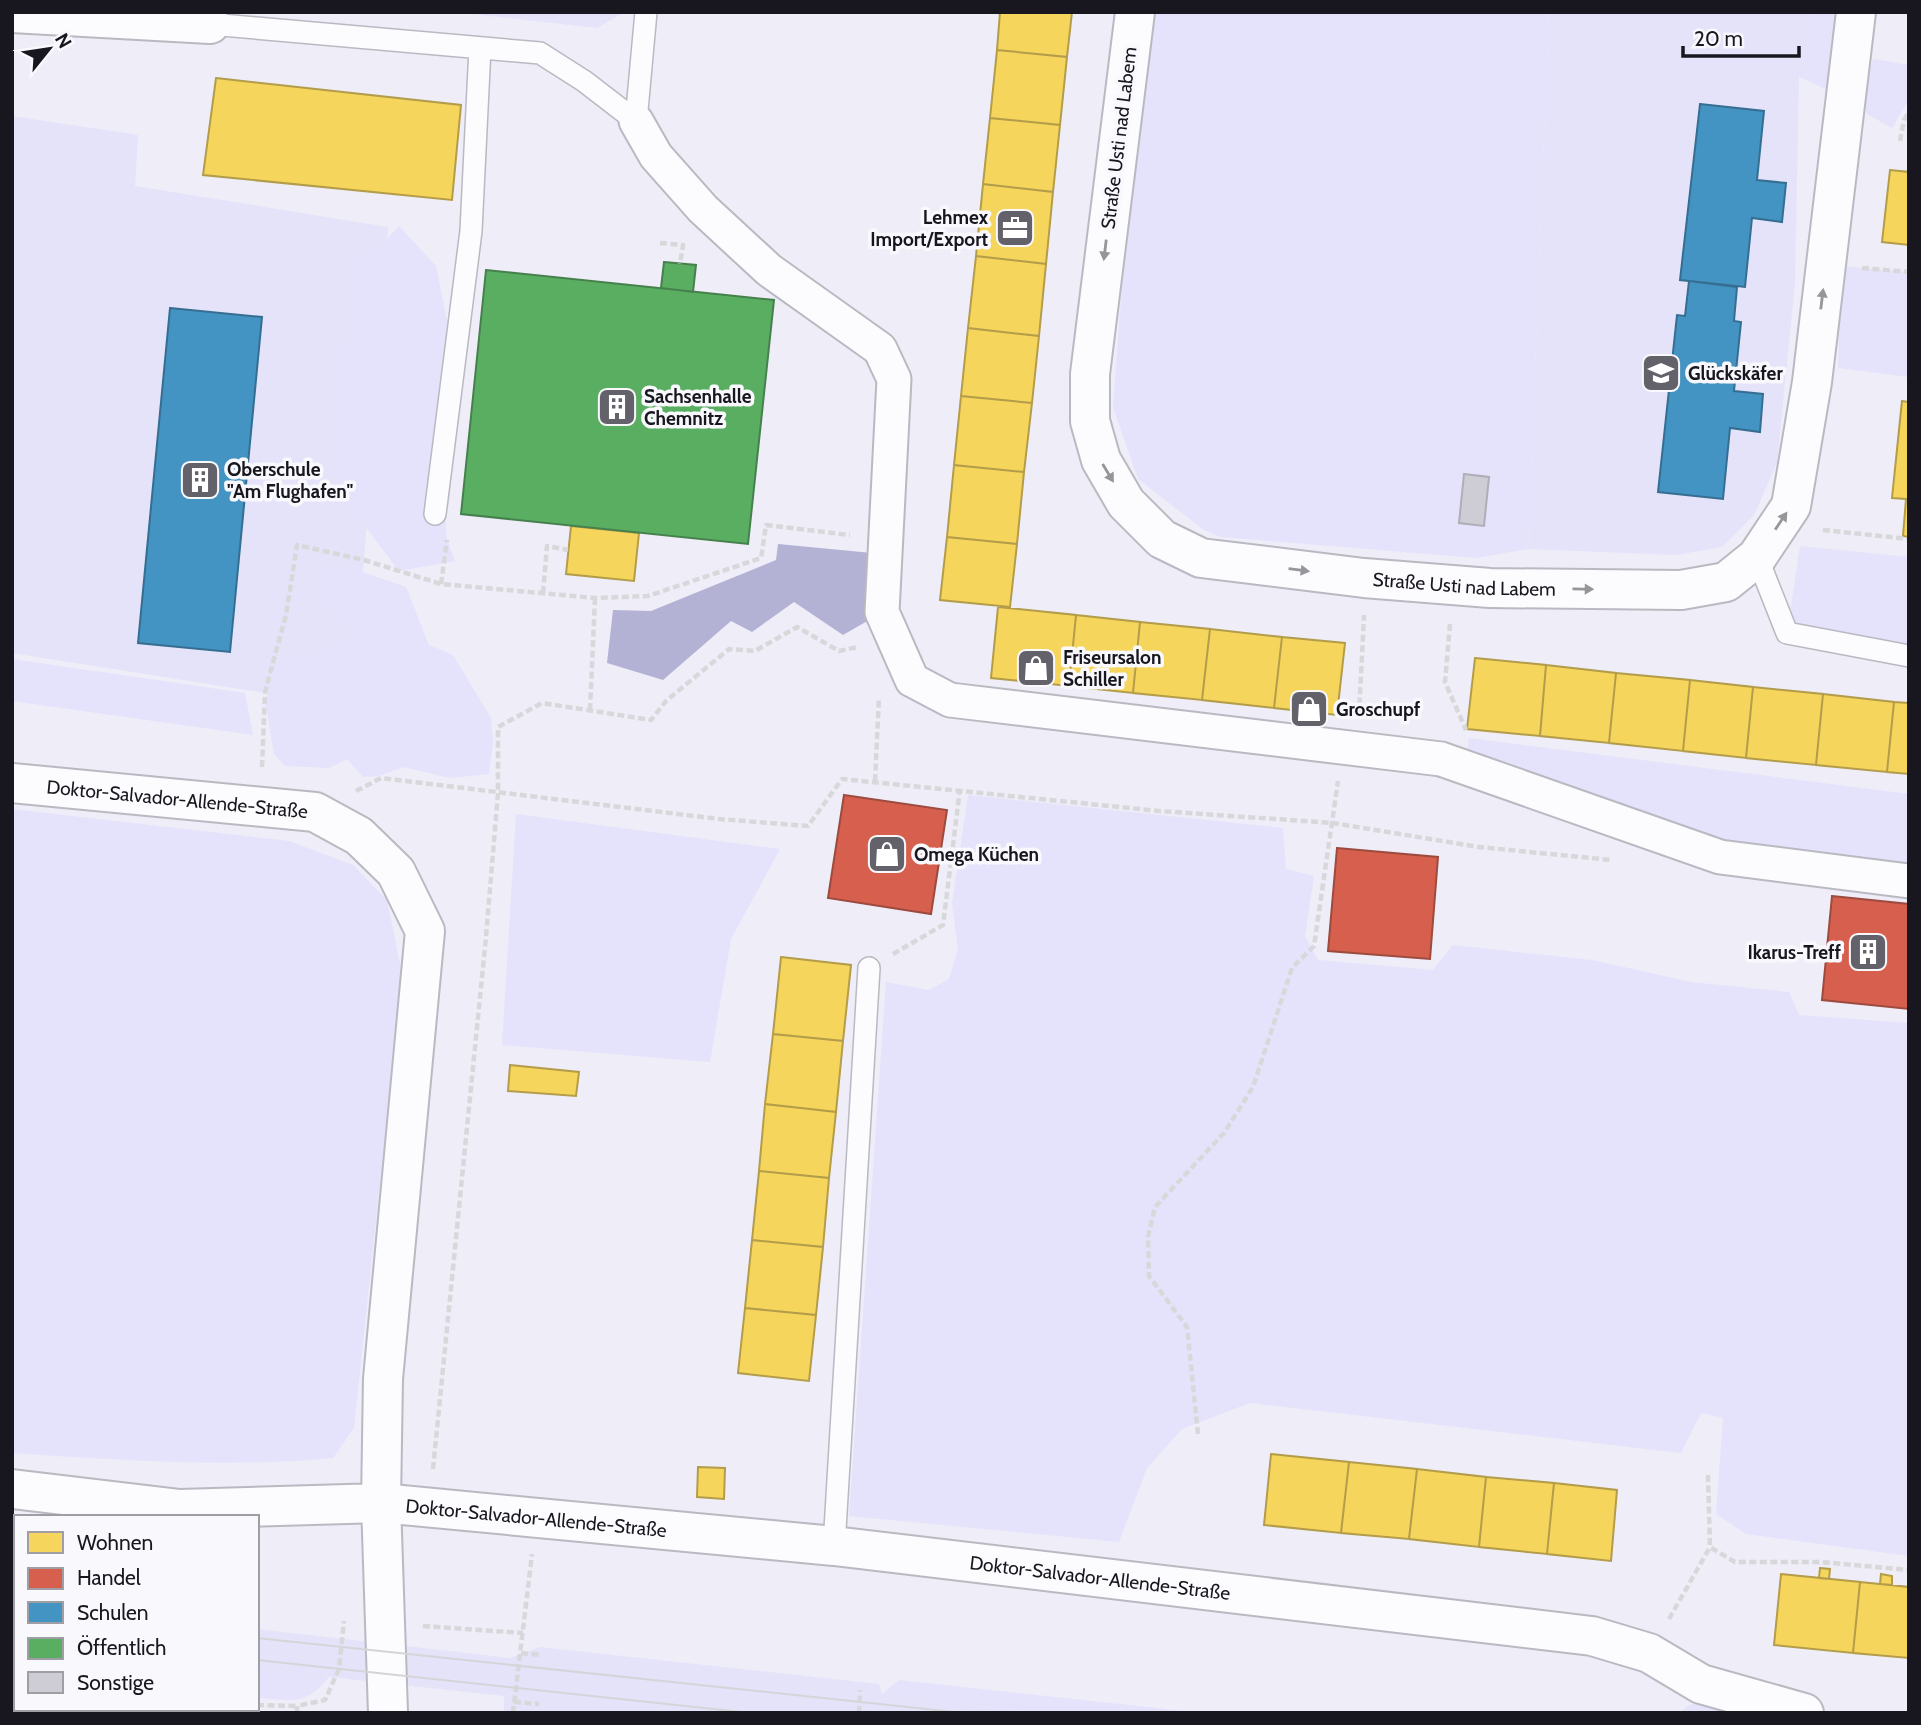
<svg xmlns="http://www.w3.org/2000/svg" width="1921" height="1725" viewBox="0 0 1921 1725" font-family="Cabin,sans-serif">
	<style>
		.built { fill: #e4e3f9 }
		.green { fill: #e4e3fb }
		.water { fill: #b4b2d4 }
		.homes { fill: #f6d55c; stroke: #b39c4a; stroke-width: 2 }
		.shops { fill: #d6604d; stroke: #9d4a3f; stroke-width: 2 }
		.schools { fill: #4393c3; stroke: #366e92; stroke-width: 2 }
		.public { fill: #5aae61; stroke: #46814d; stroke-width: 2 }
		.building { fill: #cecdd6; stroke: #afaeb7; stroke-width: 2 }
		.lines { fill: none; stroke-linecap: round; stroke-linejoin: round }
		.service-casing { stroke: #b9b9c2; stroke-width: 24 }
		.pedestrian-casing { stroke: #b9b9c2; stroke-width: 37 }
		.minor-casing { stroke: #b9b9c2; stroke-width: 42 }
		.path { stroke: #d8d8db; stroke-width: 4.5; stroke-dasharray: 7 3.5; stroke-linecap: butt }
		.service { stroke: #fcfcfe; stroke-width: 21 }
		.pedestrian { stroke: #fcfcfe; stroke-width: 33 }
		.minor { stroke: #fcfcfe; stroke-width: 38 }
		.tram { stroke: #d5d5d9; stroke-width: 2 }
		.oneway { fill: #95959a }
		.labels { text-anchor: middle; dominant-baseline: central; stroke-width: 7; stroke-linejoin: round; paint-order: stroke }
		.street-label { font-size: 19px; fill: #18171f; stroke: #f8f8fd }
		.poi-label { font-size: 19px; font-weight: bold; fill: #18171f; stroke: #f8f8fd; text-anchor: start }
	</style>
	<rect width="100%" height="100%" fill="#eeedf8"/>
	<path class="built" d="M454,12H625L597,28Z
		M1549,12H1813L1799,77L1795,283L1777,463L1754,515L1722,547L1676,555L1528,549Z
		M12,116L138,135L135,186L388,227L364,560L348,706L12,653Z
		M257,1629L510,1658L540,1647L879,1684L882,1695L1040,1713H512L504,1711V1696L257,1669Z"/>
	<path class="green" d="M1145,12H1549L1528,549L1476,558L1221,537L1204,530L1138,479L1113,407L1141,24Z
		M1813,12H1839L1830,91L1799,77Z
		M1873,59L1909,65V99L1892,128L1867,114L1862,95Z
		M399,226L436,266L451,340L445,510L447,540L455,561L399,571L354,512L327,461L357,257L376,251Z
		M1841,266L1909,272V377L1838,368Z
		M1800,546L1909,557V656L1787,633Z
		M334,562L406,587L429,645L453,655L491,718L493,742L489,774L450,778L403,767L379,776L363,777L347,759L329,768L285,766L274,754L265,700L284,652L318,655L351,631L324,609L311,585Z
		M12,659L245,693L253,735L12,701Z
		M1469,738L1909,794V869L1729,845L1468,754Z
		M968,795L1283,828L1286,869L1314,876L1305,936L1318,960L1433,970L1453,945L1592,960L1691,982L1789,992L1799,1015L1909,1023V1556L1746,1534L1716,1514L1723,1418L1701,1413L1681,1453L1250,1403L1182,1429L1147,1468L1119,1542L849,1516L886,982L929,990L949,979L958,949L952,903Z
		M12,809L289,841L353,865L387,900L402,974L354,1428L333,1458C227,1468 118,1460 12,1453Z
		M516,814L780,849L731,939L710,1062L502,1045Z
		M257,1669L329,1677C306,1706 292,1700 257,1698Z
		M899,1680L1203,1713H1040L881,1695Z
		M1704,1701L1740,1713H1680L1687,1706Z"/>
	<path class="water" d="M778,544L872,553L869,620L843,635L794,602L752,632L731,621L663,680L607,663L613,610L651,611L776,560Z"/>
	<path class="homes" d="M1000,12H1072L1067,57L997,50Z
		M997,50L1067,57L1060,125L990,118Z
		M216,78L461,105L452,200L203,175Z
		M990,118L1060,125L1053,192L983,184Z
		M1890,170L1909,172V245L1882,242Z
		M983,184L1053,192L1046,264L976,256Z
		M976,256L1046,264L1039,336L968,328Z
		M968,328L1039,336L1032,403L961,396Z
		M961,396L1032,403L1024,472L954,465Z
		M1902,401L1909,402V537L1903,536L1906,499L1892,498Z
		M954,465L1024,472L1017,544L947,537Z
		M571,526L639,533L634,581L566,574Z
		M947,537L1017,544L1010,607L940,600Z
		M998,607L1076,615L1069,686L991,678Z
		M1076,615L1140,622L1133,693L1069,686Z
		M1140,622L1210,629L1202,700L1133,693Z
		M1210,629L1282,637L1274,708L1202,700Z
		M1282,637L1345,643L1337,715L1274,708Z
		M1475,658L1546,665L1540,736L1467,729Z
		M1546,665L1616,673L1609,743L1540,736Z
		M1616,673L1690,680L1683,751L1609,743Z
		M1690,680L1753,687L1746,758L1683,751Z
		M1753,687L1823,694L1816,765L1746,758Z
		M1823,694L1894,702L1887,772L1816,765Z
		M1894,702L1909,703V774L1887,772Z
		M781,957L851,965L843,1041L773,1034Z
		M773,1034L843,1041L836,1112L765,1104Z
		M510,1065L579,1072L576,1096L508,1091Z
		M765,1104L836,1112L829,1178L759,1171Z
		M759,1171L829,1178L823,1247L752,1240Z
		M752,1240L823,1247L816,1315L745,1308Z
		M745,1308L816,1315L809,1381L738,1373Z
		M1271,1454L1349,1462L1341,1533L1264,1525Z
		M1349,1462L1417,1469L1409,1539L1341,1533Z
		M698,1467L725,1468L724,1499L697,1497Z
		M1417,1469L1486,1477L1479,1547L1409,1539Z
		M1486,1477L1554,1483L1547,1554L1479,1547Z
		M1554,1483L1617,1490L1611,1561L1547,1554Z
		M1820,1568L1830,1569L1829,1579L1819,1578Z
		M1781,1574L1860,1582L1853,1653L1774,1645Z
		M1881,1574L1892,1576V1585L1880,1584Z
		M1860,1582L1909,1587V1658L1853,1653Z"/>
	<path class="shops" d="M844,795L947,810L931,914L828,898Z
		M1337,848L1438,857L1430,959L1328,951Z
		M1832,896L1909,904V1009L1822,1000Z"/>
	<path class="schools" d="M1700,104L1764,111L1757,180L1786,183L1782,222L1752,218L1745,287L1680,280Z
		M1689,281L1737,287L1734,321L1741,322L1734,391L1763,394L1760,432L1730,428L1723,499L1658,492L1677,315L1685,316Z
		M170,308L262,317L230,652L138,643Z"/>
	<path class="public" d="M664,262L696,265L693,292L661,288Z
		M486,270L774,300L748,544L461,514Z"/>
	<path class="building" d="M1464,474L1489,477L1484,526L1459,523Z"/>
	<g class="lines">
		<g class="service-casing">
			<path id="service" d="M211,14L210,24L540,53L584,81L636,121
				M636,121L646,12
				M435,514L471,231L480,48
				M1757,557L1787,633L1909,656
				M834,1546L869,968"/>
		</g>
		<g class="pedestrian-casing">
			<path id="pedestrian" d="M636,121L656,156L703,209L769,270L880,349L894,379L882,612L912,680L950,700L1441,759L1720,857L1909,881"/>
		</g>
		<g class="minor-casing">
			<g id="minor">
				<path id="s1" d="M1135,12L1090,374V421L1101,460L1126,503L1162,539L1201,558L1364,578L1490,588L1681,590L1726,582L1757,557L1791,506L1812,382L1856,12"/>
				<path d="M12,13L210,24"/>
				<path id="s2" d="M12,783L315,812L359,836L396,872L425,931L383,1379L381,1503L180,1509L12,1489"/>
				<path id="s3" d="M388,1713L381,1503L834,1546L1592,1636L1649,1653L1701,1684L1804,1713"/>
			</g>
		</g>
		<path class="path" d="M1900,141L1904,120L1909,112
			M660,243L683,245L680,264
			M1862,268L1909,272
			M1823,530L1909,539
			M441,584L447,540
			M543,593L547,546L568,550
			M1450,624L1445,682L1466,730
			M590,710L595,598
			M1359,715L1364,615
			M262,767L265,692L286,615L297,545L364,560L441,584L595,598L648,596L761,558L766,525L850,535
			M875,781L879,697
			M356,791L381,778L719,819L808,826L842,779L1159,811L1333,823L1479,847L1611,860
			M893,954L943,925L960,789
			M1198,1434L1187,1327L1149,1276L1148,1237L1155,1207L1224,1133L1253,1087L1292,968L1314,946L1338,781
			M433,1469L486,937L498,793V727L542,703L651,720L666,701L729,649L755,651L797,627L839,651L858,647
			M1708,1475L1710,1547L1735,1562H1821L1909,1570
			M1669,1619L1710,1547
			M423,1626L523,1633
			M521,1653L542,1655
			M12,1691H16
			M514,1702L539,1704
			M257,1705L297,1706
			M297,1713V1706L325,1700L339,1669L344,1621
			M513,1713L532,1554
			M859,1713L860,1690"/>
		<use href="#service" class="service"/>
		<use href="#pedestrian" class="pedestrian"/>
		<use href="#minor" class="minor"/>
		<path class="tram" d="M12,1611H16
			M12,1633L16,1634
			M257,1638L964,1713
			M257,1660L751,1713"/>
	</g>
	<defs><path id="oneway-solid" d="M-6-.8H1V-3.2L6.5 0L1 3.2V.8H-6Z" transform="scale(1.75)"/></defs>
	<g class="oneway">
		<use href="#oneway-solid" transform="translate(1105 250) rotate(97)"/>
		<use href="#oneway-solid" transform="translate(1822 299) rotate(-83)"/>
		<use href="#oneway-solid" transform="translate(1108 473) rotate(59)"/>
		<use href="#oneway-solid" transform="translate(1781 521) rotate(-56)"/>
		<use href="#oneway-solid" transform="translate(1299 570) rotate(7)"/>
		<use href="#oneway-solid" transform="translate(1583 589) rotate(1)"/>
	</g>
	<defs>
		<g id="office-square" transform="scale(2.0125)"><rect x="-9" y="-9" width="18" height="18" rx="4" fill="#63626b" stroke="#f8f8fd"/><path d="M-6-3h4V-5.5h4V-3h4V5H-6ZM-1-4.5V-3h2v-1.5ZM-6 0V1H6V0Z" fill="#fff"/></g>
		<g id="school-square" transform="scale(2.0125)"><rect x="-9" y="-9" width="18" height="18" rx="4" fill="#63626b" stroke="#f8f8fd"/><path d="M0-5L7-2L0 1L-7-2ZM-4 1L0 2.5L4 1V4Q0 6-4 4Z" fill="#fff"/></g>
		<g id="building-square" transform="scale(2.0125)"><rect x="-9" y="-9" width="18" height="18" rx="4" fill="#63626b" stroke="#f8f8fd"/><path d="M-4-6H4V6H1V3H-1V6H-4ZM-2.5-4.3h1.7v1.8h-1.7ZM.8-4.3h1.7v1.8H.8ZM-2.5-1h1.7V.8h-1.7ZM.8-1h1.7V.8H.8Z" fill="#fff"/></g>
		<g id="shop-square" transform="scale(2.0125)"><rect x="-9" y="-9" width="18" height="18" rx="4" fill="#63626b" stroke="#f8f8fd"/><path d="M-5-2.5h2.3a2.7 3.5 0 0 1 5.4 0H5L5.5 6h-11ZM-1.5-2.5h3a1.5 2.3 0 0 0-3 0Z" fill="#fff"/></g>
	</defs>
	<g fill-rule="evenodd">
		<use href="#office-square" x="1015" y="228"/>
		<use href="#school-square" x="1661" y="373"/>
		<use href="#building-square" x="617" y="407"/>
		<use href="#building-square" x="200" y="480"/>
		<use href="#shop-square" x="1036" y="668"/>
		<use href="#shop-square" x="1309" y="709"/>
		<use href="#shop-square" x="887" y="854"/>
		<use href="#building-square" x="1868" y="952"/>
	</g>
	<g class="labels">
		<g class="street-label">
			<text transform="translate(1119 138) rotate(-83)">Straße Usti nad Labem</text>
			<text stroke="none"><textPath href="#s1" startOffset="861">Straße Usti nad Labem</textPath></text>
			<text stroke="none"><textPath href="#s2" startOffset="166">Doktor-Salvador-Allende-Straße</textPath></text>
			<text stroke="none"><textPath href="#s3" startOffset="366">Doktor-Salvador-Allende-Straße</textPath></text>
			<text stroke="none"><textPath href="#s3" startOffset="933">Doktor-Salvador-Allende-Straße</textPath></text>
		</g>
		<g class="poi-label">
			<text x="988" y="217" text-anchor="end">Lehmex<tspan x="988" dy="22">Import/Export</tspan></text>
			<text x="1688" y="373">Glückskäfer</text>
			<text x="644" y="396">Sachsenhalle<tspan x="644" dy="22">Chemnitz</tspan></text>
			<text x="227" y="469">Oberschule<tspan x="227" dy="22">"Am Flughafen"</tspan></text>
			<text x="1063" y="657">Friseursalon<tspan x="1063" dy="22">Schiller</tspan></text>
			<text x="1336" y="709">Groschupf</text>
			<text x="914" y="854">Omega Küchen</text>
			<text x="1841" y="952" text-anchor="end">Ikarus-Treff</text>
		</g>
	</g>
	<rect width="1921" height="1725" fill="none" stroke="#18171f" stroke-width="28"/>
	<rect x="14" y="1515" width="245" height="196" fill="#f8f8fd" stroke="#9e9ea4" stroke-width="2"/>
	<rect x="28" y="1532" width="35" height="21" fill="#f6d55c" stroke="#9e9ea4" stroke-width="2"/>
	<text x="77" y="1550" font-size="21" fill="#18171f">Wohnen</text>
	<rect x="28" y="1568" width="35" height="21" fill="#d6604d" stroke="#9e9ea4" stroke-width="2"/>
	<text x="77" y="1585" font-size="21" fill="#18171f">Handel</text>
	<rect x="28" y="1602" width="35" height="21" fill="#4393c3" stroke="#9e9ea4" stroke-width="2"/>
	<text x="77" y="1620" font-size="21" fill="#18171f">Schulen</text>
	<rect x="28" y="1638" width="35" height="21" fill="#5aae61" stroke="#9e9ea4" stroke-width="2"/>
	<text x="77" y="1655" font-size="21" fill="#18171f">Öffentlich</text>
	<rect x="28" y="1672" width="35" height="21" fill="#cecdd6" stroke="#9e9ea4" stroke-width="2"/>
	<text x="77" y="1690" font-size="21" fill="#18171f">Sonstige</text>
	<g transform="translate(49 49) rotate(60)" stroke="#f8f8fd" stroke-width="5" paint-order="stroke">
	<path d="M0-5L12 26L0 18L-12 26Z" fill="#18171f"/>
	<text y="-10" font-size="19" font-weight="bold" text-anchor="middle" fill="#18171f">N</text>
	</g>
	<path d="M1683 46v10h116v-10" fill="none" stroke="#18171f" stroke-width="3.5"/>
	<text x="1694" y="46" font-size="21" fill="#18171f" stroke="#f8f8fd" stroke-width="5" paint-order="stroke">20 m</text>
</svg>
